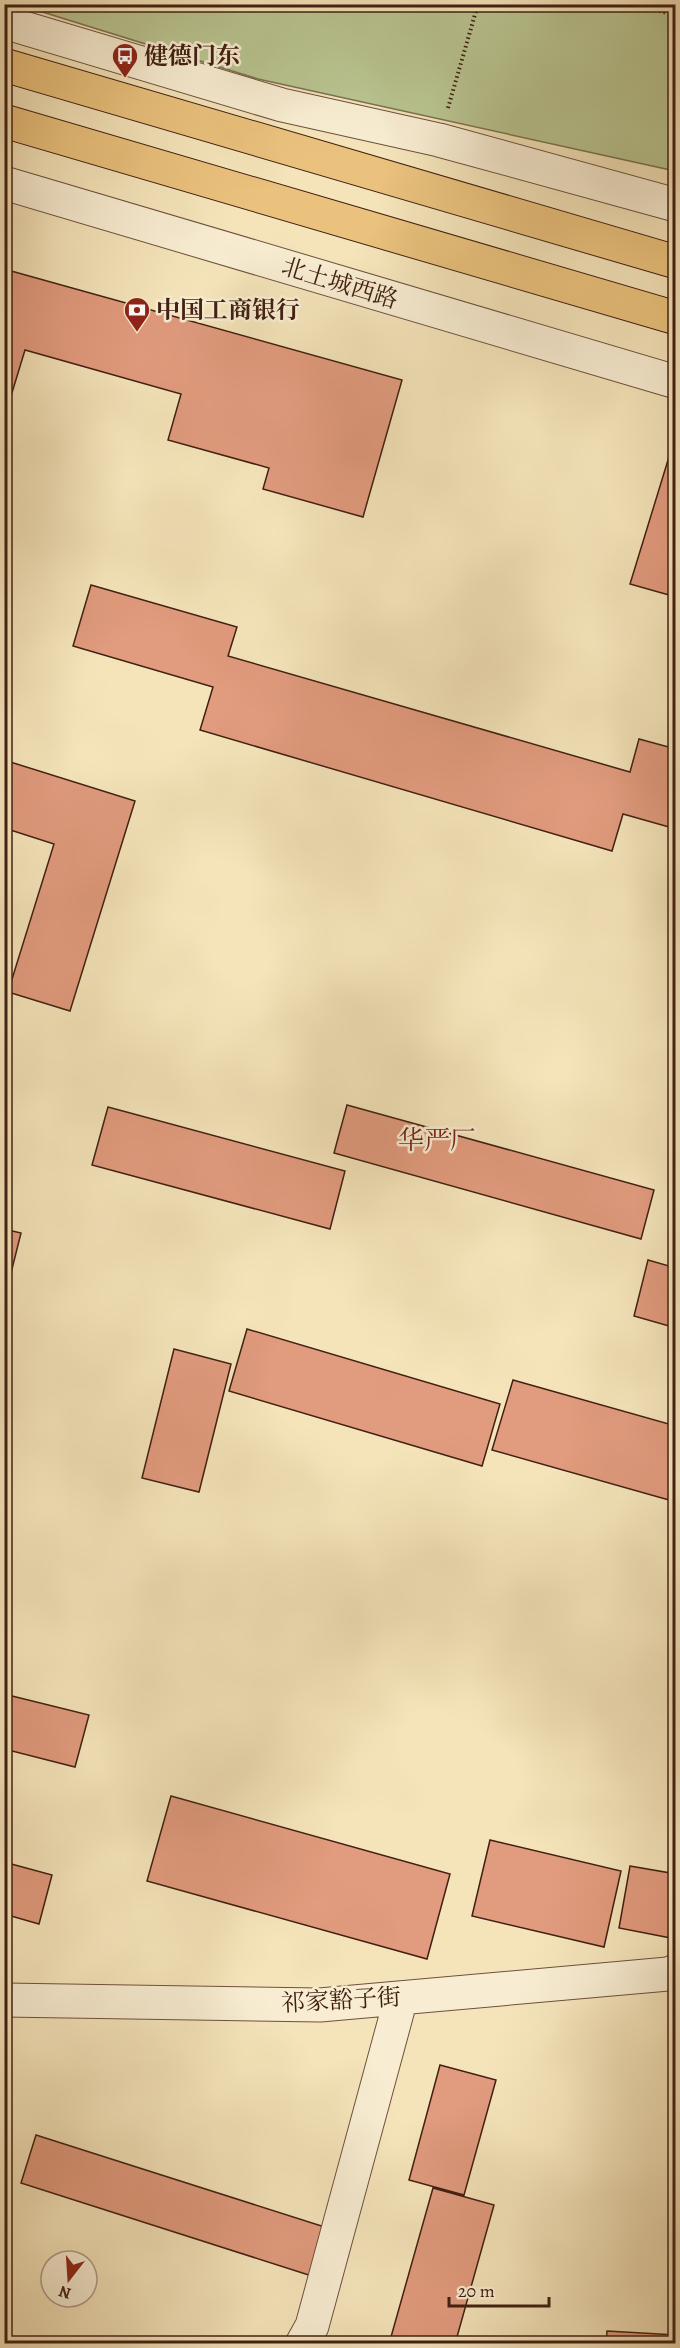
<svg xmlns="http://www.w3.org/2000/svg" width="680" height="2348" viewBox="0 0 680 2348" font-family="Alegreya,'Noto Serif SC',serif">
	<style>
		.green { fill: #b9c591; stroke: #7d7252; stroke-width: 1.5 }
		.building { fill: #e19b7e; stroke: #412013; stroke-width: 1.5 }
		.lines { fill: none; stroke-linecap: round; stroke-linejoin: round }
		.minor-casing { stroke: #6e513d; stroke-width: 35 }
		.major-casing { stroke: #412013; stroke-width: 35 }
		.path { stroke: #412013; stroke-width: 4; stroke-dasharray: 1.5 3; stroke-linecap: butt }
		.minor { stroke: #f8edd2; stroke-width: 33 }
		.major { stroke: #eac27d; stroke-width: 33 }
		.labels { text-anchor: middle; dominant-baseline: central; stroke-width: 5; stroke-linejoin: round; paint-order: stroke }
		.poi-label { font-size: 24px; font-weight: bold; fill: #412013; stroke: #f8edd2; text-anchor: start }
		.street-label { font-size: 24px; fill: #412013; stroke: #f8edd2 }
		.neighbourhood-label { font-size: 26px; fill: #7a1f14; stroke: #f8edd2 }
	</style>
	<rect width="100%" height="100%" fill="#f5e4ba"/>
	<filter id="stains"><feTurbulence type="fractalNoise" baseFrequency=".00333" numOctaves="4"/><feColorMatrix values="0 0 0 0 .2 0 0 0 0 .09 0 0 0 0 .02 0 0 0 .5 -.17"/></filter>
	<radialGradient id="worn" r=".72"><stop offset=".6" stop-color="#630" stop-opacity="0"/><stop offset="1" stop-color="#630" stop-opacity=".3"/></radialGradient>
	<path class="green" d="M20,5H675V171L258,79Z"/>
	<path class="building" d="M4,269L402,380L363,517L263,489L269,468L168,440L181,394L25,350L4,419Z
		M676,434V597L630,584Z
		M91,585L237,627L228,656L630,772L639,739L676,749V829L623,814L612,851L200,730L213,687L73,646Z
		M4,760L135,801L70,1011L8,992L54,844L4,828Z
		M347,1105L654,1190L641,1239L334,1153Z
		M108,1107L345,1171L330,1229L92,1165Z
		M4,1229L21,1233L9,1281L4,1280Z
		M648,1260L676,1268V1328L634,1316Z
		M247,1329L500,1404L482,1466L229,1391Z
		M174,1349L231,1364L199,1492L142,1478Z
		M513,1380L676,1426V1502L492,1450Z
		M4,1694L89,1715L75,1767L4,1749Z
		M171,1796L450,1874L427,1959L147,1881Z
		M490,1840L621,1871L604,1947L472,1916Z
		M4,1862L52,1875L39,1924L4,1914Z
		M630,1866L676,1874V1939L619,1928Z
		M440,2065L496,2080L464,2195L409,2180Z
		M36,2135L331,2229L315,2277L21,2183Z
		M433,2188L494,2205L455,2344H389Z
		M607,2331L676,2335V2344H606Z"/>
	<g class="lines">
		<g class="minor-casing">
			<path id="minor" d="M4,22L282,105L439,140L676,205
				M4,183L676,382
				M4,2000L320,2005L668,1974L676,1971
				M302,2344L312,2326L401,1998"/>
		</g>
		<g class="major-casing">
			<path id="major" d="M4,65L676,262
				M4,121L676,318"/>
		</g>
		<path class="path" d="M638,4L676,16
			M448,108L478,4"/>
		<use href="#minor" class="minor"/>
		<use href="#major" class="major"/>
	</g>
	<defs>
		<g id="bus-pin" transform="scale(1.35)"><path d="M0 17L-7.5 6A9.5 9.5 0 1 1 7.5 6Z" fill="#8f2418" stroke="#f8edd2"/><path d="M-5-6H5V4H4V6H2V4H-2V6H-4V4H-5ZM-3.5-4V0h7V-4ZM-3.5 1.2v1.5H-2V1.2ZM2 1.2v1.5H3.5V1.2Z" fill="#fff"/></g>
		<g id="bank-pin" transform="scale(1.35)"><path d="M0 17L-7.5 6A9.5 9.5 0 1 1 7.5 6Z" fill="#8f2418" stroke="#f8edd2"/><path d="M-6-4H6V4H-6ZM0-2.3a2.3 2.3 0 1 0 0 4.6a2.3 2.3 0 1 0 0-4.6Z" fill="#fff"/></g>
	</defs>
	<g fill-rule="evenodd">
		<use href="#bus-pin" x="125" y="56"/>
		<use href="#bank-pin" x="137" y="310"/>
	</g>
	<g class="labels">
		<g class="poi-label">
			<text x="144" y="56">健德门东</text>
			<text x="156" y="310">中国工商银行</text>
		</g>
		<g class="street-label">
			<text transform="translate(340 283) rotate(17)">北土城西路</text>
			<text transform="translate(341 2000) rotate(-3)">祁家豁子街</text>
		</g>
		<g class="neighbourhood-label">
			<text x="437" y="1140">华严厂</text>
		</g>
	</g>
	<rect width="680" height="2348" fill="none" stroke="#f5e4ba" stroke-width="24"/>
	<rect x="6" y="6" width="668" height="2336" fill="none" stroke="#412013" stroke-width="3"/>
	<rect x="12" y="12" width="656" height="2324" fill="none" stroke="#412013" stroke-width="1.5"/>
	<g transform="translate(69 2279) rotate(197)"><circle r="28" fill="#f8edd2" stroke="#af9b86" stroke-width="1.5"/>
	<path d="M0-4.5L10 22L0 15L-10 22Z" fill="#8f2418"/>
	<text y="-9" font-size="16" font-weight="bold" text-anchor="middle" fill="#412013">N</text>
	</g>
	<path d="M449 2297v9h100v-9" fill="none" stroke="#412013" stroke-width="3"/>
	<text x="458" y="2297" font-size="18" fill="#412013" stroke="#f8edd2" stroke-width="4.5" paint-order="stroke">20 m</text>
	<rect width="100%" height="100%" filter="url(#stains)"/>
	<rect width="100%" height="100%" fill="url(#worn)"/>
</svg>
